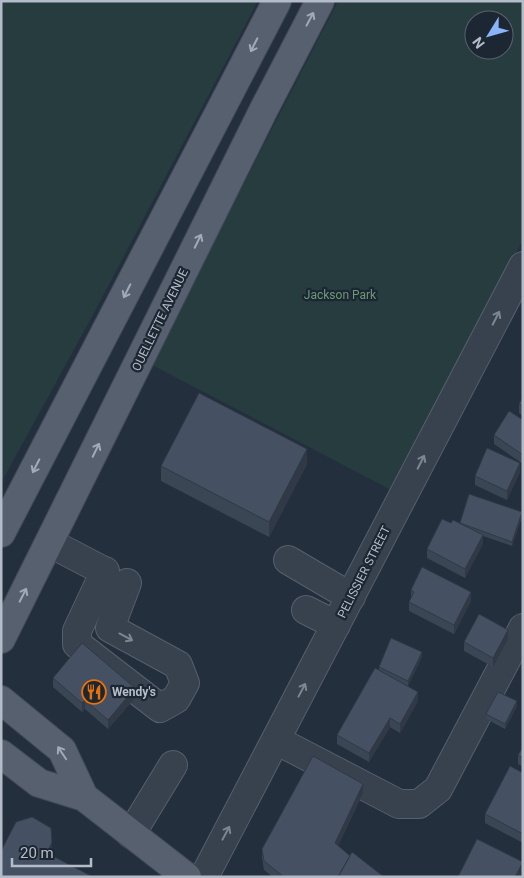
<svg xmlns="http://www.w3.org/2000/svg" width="524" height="878" viewBox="0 0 524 878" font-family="Roboto,sans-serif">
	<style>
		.park { fill: #263c3f; fill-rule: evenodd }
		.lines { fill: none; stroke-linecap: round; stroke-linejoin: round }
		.minor-casing { stroke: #565f6c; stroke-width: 30 }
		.major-casing { stroke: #414a57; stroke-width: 30 }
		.minor { stroke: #38414e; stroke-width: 28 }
		.major { stroke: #56606e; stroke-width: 28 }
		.wall { fill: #3b4654 }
		.shaded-wall { fill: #303945 }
		.building { fill: #455162; stroke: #303945 }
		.oneway { stroke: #a1aab7 }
		.oneway2 { stroke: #7c8592 }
		.labels { text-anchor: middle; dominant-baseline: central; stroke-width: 4.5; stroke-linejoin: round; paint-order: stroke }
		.park-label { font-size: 12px; fill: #6b9a76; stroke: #1d2633 }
		.street-label { font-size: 12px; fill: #b4bcc9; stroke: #1d2633 }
		.poi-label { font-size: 12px; font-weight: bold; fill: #b4bcc9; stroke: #1d2633; text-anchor: start }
	</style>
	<rect width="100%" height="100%" fill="#242f3e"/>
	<path class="park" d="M1,1H258L93,315L1,483Z
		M338,1H523V240L393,491L152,365L194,280ZM474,20H504V50H474Z"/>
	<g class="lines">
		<g class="minor-casing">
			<path id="minor" d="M50,543L100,569
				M288,560L351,597
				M105,571L77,631V644L160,708L176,699L185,683L178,665L110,628L127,583
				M306,610L336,625
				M276,740L399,804H419L438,789L523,628
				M131,834L173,765
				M204,877L523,266"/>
		</g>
		<g class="major-casing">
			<path id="major" d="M1,533L277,1
				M1,639L264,109L320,1
				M1,700L62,750L84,797
				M1,754L39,783L84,797L187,877"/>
		</g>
		<use href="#minor" class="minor"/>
		<use href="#major" class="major"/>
	</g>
	<path class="wall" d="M523,397V416L519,413V404Z
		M523,420V464L494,444V435Z
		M307,464L269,537L161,481V466Z
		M520,472L507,500L475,485V476Z
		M522,517L512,546L483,536V544L465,578L427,558V549L451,523Z
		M411,590L471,601L454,634L409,611V602L411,599Z
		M508,639L493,667L464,651V642Z
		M422,657L408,686L402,683L418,701L400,733L390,727L369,762L337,744V735L379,669V667Z
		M53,678L135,698L108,729L85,709L82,712L53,687Z
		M517,706L505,729L486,719V714Z
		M523,747V767L518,764V755Z
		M523,773V843L485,823V814Z
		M363,793L338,846L350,856L384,877H273L264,870L262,858V849Z"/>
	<path class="shaded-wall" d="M307,449V464L269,537V522Z
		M520,463V472L507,500V491Z
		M522,512V517L512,546V542Z
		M483,535V544L465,578V569Z
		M471,592V601L454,634V625Z
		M508,630V639L493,667V658Z
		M422,652V657L408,686V681Z
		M135,688V698L108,729V720Z
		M418,692V701L400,733V724Z
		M85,700V709L82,712V703Z
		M517,701V706L505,729V724Z
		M390,718V727L369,762V753Z
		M363,784V793L335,852V843Z
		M52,842V854L47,866V853Z
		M523,862V871L520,877H515Z"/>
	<path class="building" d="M199,393L307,449L269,522L161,466Z
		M523,397V406L519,404Z
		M509,411L523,420V455L494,435Z
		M487,448L520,463L507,491L475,476Z
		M469,494L522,512L512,542L460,523Z
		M442,519L451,523L453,520L483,535L465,569L427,549Z
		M422,567L471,592L454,625L409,602L414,592L411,590Z
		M479,614L508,630L493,658L464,642Z
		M391,638L422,652L408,681L379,667Z
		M82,643L135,688L108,720L85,700L82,703L53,678Z
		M375,668L418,692L400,724L390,718L369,753L337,735Z
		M498,692L517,701L505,724L486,714Z
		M523,747V758L518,755Z
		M313,756L363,784L335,843L350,856L338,877H284L264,861L262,849Z
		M510,766L523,773V834L485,814Z
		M32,817L51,828L52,842L47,853L93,877H1V851L16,822Z
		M477,839L523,862L515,877H458Z
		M352,852L384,877H338Z"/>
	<defs><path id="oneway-shaft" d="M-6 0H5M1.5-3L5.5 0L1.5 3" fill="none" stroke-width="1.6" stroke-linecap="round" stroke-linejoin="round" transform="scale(1.25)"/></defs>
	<g class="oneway">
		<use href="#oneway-shaft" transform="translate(310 19) rotate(-62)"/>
		<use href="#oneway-shaft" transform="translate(254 45) rotate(117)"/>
		<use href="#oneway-shaft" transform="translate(198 241) rotate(-64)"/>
		<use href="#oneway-shaft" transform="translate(127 291) rotate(117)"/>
		<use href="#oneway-shaft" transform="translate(96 450) rotate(-64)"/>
		<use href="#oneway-shaft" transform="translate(36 466) rotate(117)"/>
		<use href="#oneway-shaft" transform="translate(23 595) rotate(-63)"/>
		<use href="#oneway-shaft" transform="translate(62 753) rotate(-124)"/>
	</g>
	<g class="oneway2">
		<use href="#oneway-shaft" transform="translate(496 318) rotate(-63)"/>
		<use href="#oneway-shaft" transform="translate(421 462) rotate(-63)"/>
		<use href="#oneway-shaft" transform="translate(126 637) rotate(28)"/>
		<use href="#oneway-shaft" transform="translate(302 690) rotate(-62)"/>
		<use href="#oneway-shaft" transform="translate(226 833) rotate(-62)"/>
	</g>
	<defs>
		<g id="restaurant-ring" transform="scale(1.25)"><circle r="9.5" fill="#1d2633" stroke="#e8710a" stroke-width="1.5"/><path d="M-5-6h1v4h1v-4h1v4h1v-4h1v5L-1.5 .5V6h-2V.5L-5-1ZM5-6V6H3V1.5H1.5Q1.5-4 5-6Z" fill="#e8710a"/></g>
	</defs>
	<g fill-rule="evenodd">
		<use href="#restaurant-ring" x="94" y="692"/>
	</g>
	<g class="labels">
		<g class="park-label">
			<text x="340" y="295">Jackson Park</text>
		</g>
		<g class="street-label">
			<text transform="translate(160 320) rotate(-64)">OUELLETTE AVENUE</text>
			<text transform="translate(364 572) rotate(-63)">PELISSIER STREET</text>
		</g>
		<g class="poi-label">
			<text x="112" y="692">Wendy's</text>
		</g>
	</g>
	<rect width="524" height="878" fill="none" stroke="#b4bcc9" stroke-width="5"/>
	<g transform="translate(489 35) rotate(233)"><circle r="24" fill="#1d2633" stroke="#59626f"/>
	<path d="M0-4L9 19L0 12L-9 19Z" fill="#8ab4f8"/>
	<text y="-8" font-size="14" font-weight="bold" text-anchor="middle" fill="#b4bcc9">N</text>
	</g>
	<path d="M12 858v8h79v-8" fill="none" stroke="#b4bcc9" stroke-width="2.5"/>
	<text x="20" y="858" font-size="15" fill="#b4bcc9" stroke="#1d2633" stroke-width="4" paint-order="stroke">20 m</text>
</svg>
